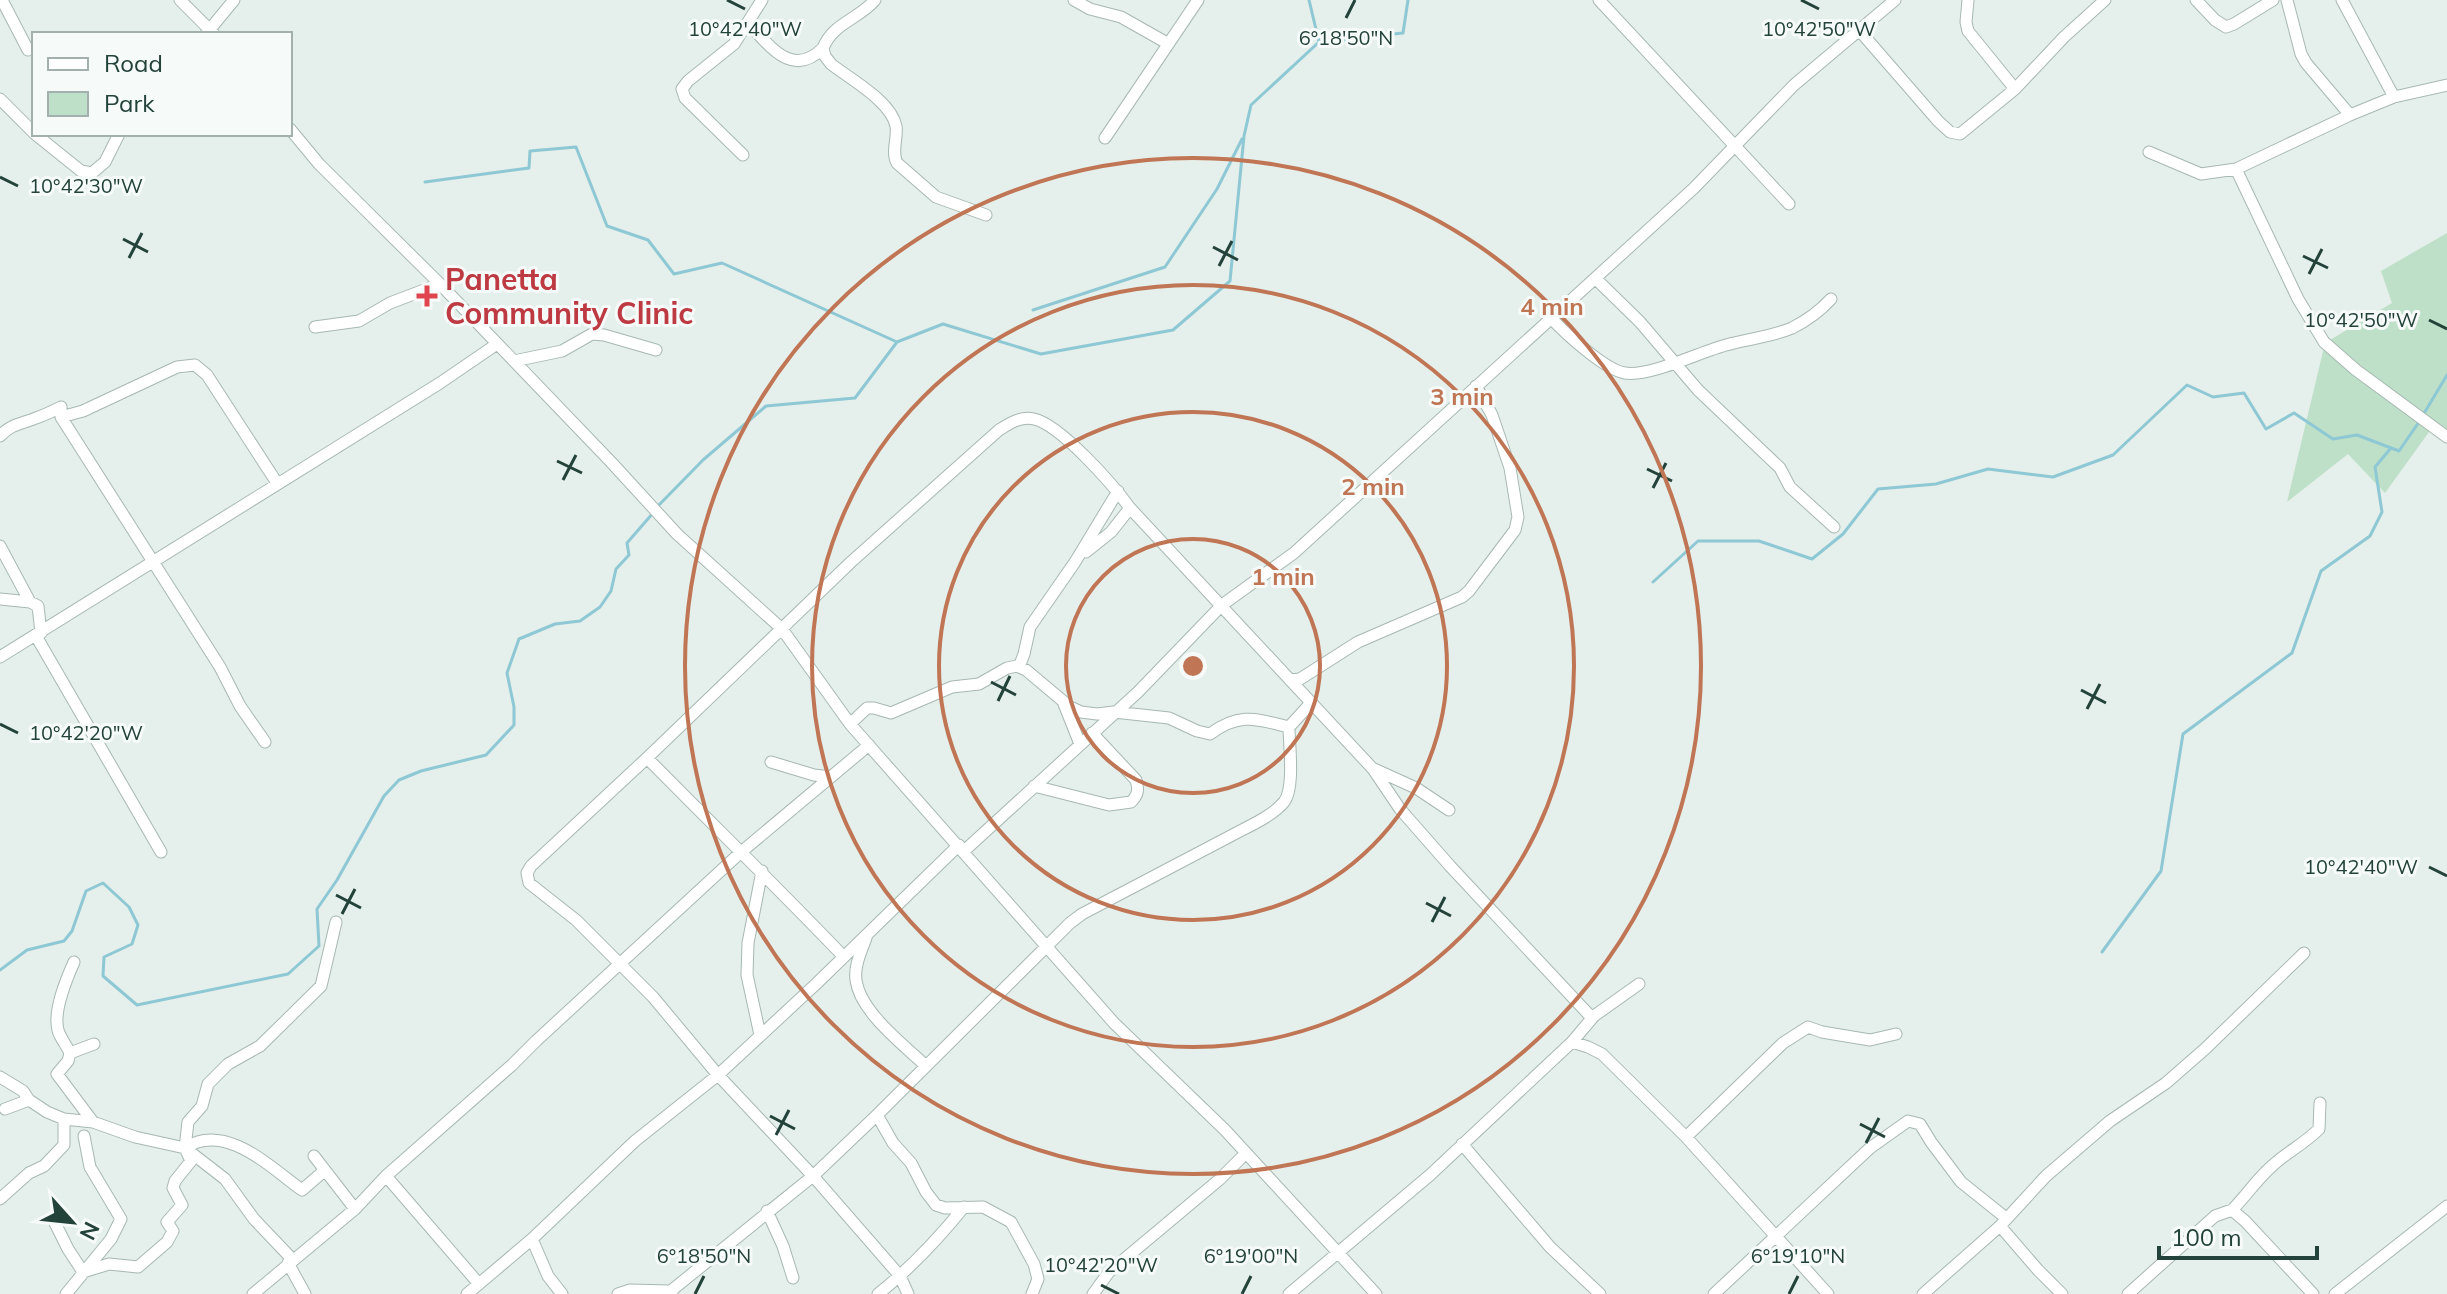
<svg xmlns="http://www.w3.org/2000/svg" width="2447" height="1294" viewBox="0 0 2447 1294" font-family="Mulish,sans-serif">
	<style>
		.green { fill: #bee0c8 }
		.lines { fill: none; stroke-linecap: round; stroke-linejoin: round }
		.stream { stroke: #8dc8d4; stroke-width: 3 }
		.minor-casing { stroke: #a7b8b2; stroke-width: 13 }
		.minor { stroke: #fff; stroke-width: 11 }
		.ticks { fill: none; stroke: #23423a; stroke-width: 3 }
		.ring { fill: none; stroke: #c07554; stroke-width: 4 }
		.health-dot { fill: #e0444e; stroke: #f6fbf9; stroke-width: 3 }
		.labels { text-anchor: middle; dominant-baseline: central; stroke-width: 6; stroke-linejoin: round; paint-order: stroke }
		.health-label { font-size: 30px; font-weight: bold; fill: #be3a42; stroke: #f6fbf9; text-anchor: start }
		.ticks-label { font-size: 20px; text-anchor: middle; fill: #23423a; stroke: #f6fbf9; stroke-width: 6; stroke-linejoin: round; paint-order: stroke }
		.centre { fill: #c07554; stroke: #f6fbf9; stroke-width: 4 }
		.ring-label { font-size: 24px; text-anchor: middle; font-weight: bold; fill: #c07554; stroke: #f6fbf9; stroke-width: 6; stroke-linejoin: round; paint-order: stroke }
	</style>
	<rect width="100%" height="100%" fill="#e5efeb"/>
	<path class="green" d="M2447,233V433L2434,425L2385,493L2348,454L2287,502L2325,343L2392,303L2381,271Z"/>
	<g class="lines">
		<path class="stream" d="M1309,0L1319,42
			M425,182L529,168L530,151L576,147L607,226L648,240L674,274L722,263L897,342L943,324L1041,354L1173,330L1230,281L1244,136L1251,105L1319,42L1403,33L1408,0
			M1033,310L1165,267L1217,189L1242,139
			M2423,415L2447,375
			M657,507L703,460L766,406L855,398L897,342
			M1653,582L1698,541H1759L1812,559L1843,534L1878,489L1936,484L1988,469L2053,477L2113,455L2187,385L2213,397L2244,393L2266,429L2294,413L2333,439L2357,435L2399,451L2419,422
			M2102,952L2161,871L2183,734L2292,653L2321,571L2370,536L2382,512L2375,467L2391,448
			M0,970L27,950L64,941L72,931L86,891L103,883L129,907L138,925L132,944L104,957L103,976L137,1005L288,974L319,946L317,909L337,880L384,796L399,780L421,771L486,755L514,725V707L507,673L519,639L555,624L580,621L600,607L611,591L616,569L629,555L627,543L653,513"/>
		<g class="minor-casing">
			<path id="minor" d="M2,0L28,50
				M180,0L214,34
				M875,0C859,19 833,23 823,48L825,56L831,64C850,79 891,101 896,126C898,138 891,152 897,163L936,197L986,215
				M1074,0L1090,9L1121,17L1167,43
				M1599,0L1789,204
				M1968,0L1966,22L1968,31L2015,89
				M2196,0L2215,20L2226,27L2234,24L2273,0
				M2287,0L2301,54L2306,63L2350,115
				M2342,0L2394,97
				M748,23C770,46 792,79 823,48
				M1859,30L1938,121L1950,132L1960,134L2015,89L2064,37L2105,0
				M206,34L234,0
				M0,99L34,133
				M290,129L319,164L440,284L611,462L677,534L782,629L850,724L1114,1023L1225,1130L1376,1294
				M35,134L81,171L92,173L105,162L119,134
				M1105,138L1198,0
				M2149,152L2201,174L2236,169L2350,115L2394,97L2447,85
				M743,155L685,98L682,89L688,81L734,44L762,0
				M2236,169L2298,299L2324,342L2356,370L2447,437
				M1596,279L1640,322L1698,390L1780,468L1790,487L1834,527
				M1551,318C1565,333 1605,370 1625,373C1650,377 1700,352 1726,345C1747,339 1771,337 1792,328C1808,320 1819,312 1831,299
				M315,327L359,321L390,303L440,284
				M514,361L562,351L592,334L604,335L656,350
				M61,417L220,667L240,706L265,742
				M0,436C11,424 21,424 36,418C45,415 53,411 61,407V417L83,411L177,367L195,365L207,375L277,483
				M0,546L30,602
				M1086,552L1111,532L1130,508
				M0,599L30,602L38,606L41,633
				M36,636L161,852
				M0,657L440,383L497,344
				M1019,667L1024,654L1030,627L1075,562L1118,491
				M1290,680L1300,679L1358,642L1462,597L1469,591L1515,530L1518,517L1510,468L1492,415L1476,386
				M1064,704L1080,744
				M850,724L867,708H874L891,713L952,687L979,684L1007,668L1017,666L1026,670L1070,707L1081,712L1097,714L1114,712L1169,718L1197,731L1210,734C1240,712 1256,719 1289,727L1311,703
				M647,758C713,825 779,889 844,957
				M771,762L814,775L831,777
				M1374,769L1416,788L1449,810
				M1034,786L1109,805L1131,802C1138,795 1139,790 1136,780L1092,733
				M964,851L1138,692L1222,605L1294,553L1694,188L1794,85L1895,0
				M866,938C861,952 854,966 856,980C860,1012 904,1045 926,1066
				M74,962C66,980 53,1011 58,1030C60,1038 67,1046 70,1053L68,1061L57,1074L93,1122
				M760,1035L747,975L748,943L762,871
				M1572,1042L1594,1016L1639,984
				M70,1053L94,1044
				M0,1077L23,1091L29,1100L47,1112L64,1119L93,1122L135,1137L185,1148L225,1179L254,1219L292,1259
				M5,1109L29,1100
				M877,1115L893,1143L911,1163L926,1192L936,1205L945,1208L983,1207L1011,1222L1034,1264L1038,1279L1032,1294
				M1686,1137L1783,1043L1808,1027L1822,1032L1870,1040L1896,1034
				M1462,1144L1550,1247L1600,1294
				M185,1148C225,1121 271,1168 302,1190L324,1171
				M314,1156L355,1209
				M386,1176L479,1284
				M0,1199L29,1173L44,1166L64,1145V1119
				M2232,1210C2246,1196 2257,1179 2272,1166C2287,1152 2304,1144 2319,1129L2320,1103
				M767,1211L783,1246L793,1278
				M55,1223L68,1249L83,1272L109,1264L138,1267L167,1242L173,1231L167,1222L182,1205L173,1188L175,1181L191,1161L185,1148L188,1122L202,1106L208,1084L228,1064L260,1046L321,986L336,922
				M2000,1226L2038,1270L2062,1294
				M532,1239L548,1276L562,1294
				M288,1263L305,1294
				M66,1294L111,1239L121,1219L90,1167L84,1136
				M253,1294L355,1209L386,1176L512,1065L536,1041L740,853L869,745
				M467,1294L532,1239L635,1141L718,1075L816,984L959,845
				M618,1294L630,1290L669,1291L672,1294
				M667,1294L813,1176L718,1075L653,997L576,920L529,883L527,873L531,866L647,758L851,562L999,430C1010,423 1021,416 1034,419C1061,425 1114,486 1130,508L1373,769L1400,809L1450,866L1592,1018
				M878,1294C911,1268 938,1239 964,1207
				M908,1294L900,1276L813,1176L877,1115L1070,923L1082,914L1242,830C1256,823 1274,814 1284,802C1295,788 1289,744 1289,727
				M1093,1294L1109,1272L1220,1179L1246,1153
				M1289,1294L1430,1175L1572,1042L1588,1047L1602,1054L1686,1137L1828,1294
				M1714,1294L1870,1148L1908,1121L1920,1124L1931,1142L1961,1182L2006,1218
				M1923,1294L2000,1226L2046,1176L2110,1121L2166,1083L2206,1048L2304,953
				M2128,1294L2215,1216L2232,1210L2245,1221L2313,1294
				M2335,1294L2447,1206"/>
		</g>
		<use href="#minor" class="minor"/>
	</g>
	<path class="ticks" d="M727,0L745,9M1801,0L1819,9M1346,18L1355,0M0,177L18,186M123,239L148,252M1213,247L1238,260M2303,256L2328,268M129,258L142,233M1219,266L1232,241M2309,274L2322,249M2429,320L2447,329M557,461L582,473M1647,469L1672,481M563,480L576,455M1653,488L1666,463M991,682L1016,695M2081,690L2106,703M998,701L1010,676M2087,709L2100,684M0,724L18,733M2429,867L2447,876M336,895L361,908M1426,903L1451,916M342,914L355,889M1432,922L1445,897M770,1116L795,1129M1860,1124L1885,1137M776,1135L789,1110M1866,1143L1879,1118M1101,1285L1119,1294M695,1294L704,1276M1242,1294L1251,1276M1789,1294L1798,1276"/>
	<g class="ring">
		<circle cx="1193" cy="666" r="127"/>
		<circle cx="1193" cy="666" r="254"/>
		<circle cx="1193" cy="666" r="381"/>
		<circle cx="1193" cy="666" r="508"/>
	</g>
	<path class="health-dot" d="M423 284h8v8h8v8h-8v8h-8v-8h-8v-8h8z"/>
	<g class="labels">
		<g class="health-label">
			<text x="445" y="279">Panetta<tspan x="445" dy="34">Community Clinic</tspan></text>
		</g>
	</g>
	<g class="ticks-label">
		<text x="745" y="36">10°42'40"W</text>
		<text x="1819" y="36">10°42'50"W</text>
		<text x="1346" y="45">6°18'50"N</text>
		<text x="86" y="193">10°42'30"W</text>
		<text x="2361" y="327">10°42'50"W</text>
		<text x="86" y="740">10°42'20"W</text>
		<text x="2361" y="874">10°42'40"W</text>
		<text x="704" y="1263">6°18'50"N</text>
		<text x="1251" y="1263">6°19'00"N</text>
		<text x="1798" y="1263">6°19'10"N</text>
		<text x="1101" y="1272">10°42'20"W</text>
	</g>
	<circle cx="1193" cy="666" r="12" class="centre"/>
	<g class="ring-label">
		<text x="1552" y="315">4 min</text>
		<text x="1462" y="405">3 min</text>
		<text x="1373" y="495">2 min</text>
		<text x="1283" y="585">1 min</text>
	</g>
	<rect x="32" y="32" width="260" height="104" fill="#f6fbf9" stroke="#a2b1ad" stroke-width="2"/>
	<rect x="48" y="58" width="40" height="12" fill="#ffffff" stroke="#a2b1ad" stroke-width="2"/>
	<text x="104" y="72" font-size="24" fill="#23423a">Road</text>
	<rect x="48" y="92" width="40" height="24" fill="#bee0c8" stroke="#a2b1ad" stroke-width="2"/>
	<text x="104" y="112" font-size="24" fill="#23423a">Park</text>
	<g transform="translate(72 1222) rotate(117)" stroke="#f6fbf9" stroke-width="6" paint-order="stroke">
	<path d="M0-6L14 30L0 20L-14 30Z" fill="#23423a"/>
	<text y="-12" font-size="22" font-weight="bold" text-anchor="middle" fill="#23423a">N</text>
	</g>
	<path d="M2159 1246v12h158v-12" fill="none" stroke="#23423a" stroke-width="4"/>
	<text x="2171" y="1246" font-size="24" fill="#23423a" stroke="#f6fbf9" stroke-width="6" paint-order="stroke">100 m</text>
</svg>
